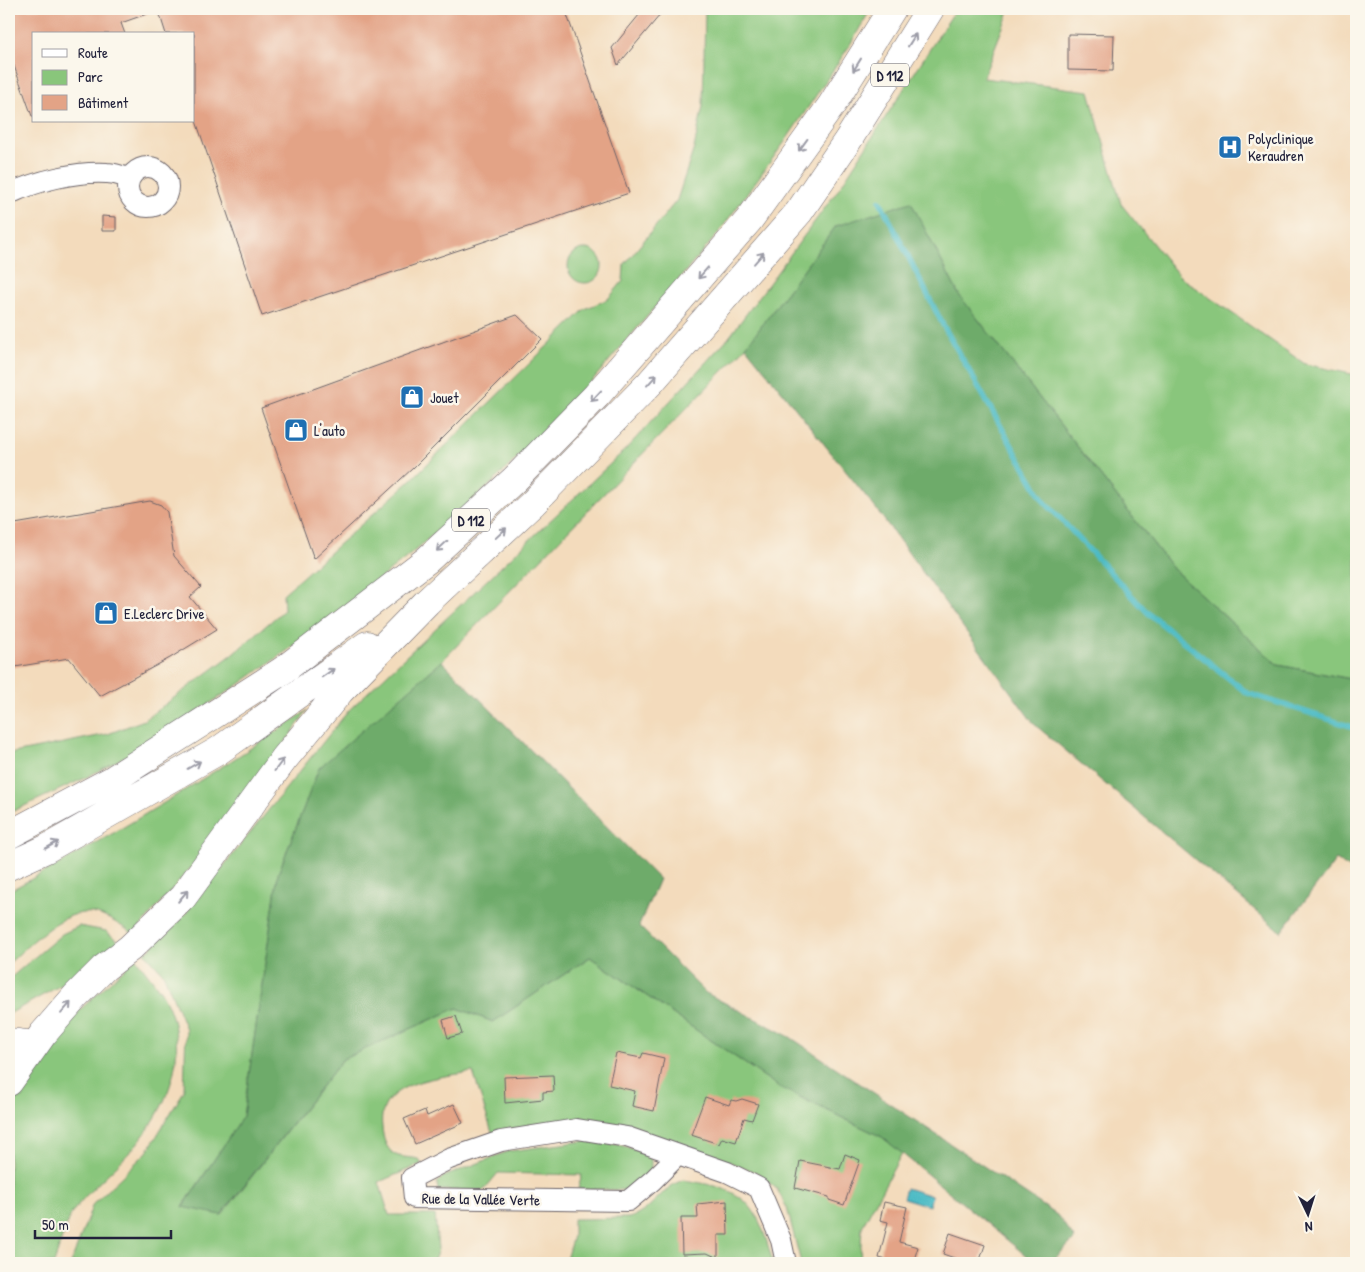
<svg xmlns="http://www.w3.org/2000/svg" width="1365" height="1272" viewBox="0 0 1365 1272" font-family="'Patrick Hand',sans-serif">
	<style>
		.green { fill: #89c67b; stroke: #56745b }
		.forest { fill: #6eab6b; stroke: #486653 }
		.water { fill: #4dbbc5; stroke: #386e80 }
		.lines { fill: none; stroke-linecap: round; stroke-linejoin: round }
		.stream { stroke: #4dbbc5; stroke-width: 5.5 }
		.building { fill: #e3a386 }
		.street-casing { stroke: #6b6368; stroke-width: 22 }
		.highway-casing { stroke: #6b6368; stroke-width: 29 }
		.street { stroke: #fff; stroke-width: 20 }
		.highway { stroke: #fff; stroke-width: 28 }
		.oneway { stroke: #9c9ca7 }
		.labels { text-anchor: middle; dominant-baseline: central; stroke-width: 5; stroke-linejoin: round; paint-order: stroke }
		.shield { fill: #fbf7ec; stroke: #636270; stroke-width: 1 }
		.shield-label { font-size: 14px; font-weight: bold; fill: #22223b }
		.poi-label { font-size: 15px; fill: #22223b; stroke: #fbf7ec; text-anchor: start }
		.street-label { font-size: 15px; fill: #22223b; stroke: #fbf7ec }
	</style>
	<rect width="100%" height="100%" fill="#fbf7ec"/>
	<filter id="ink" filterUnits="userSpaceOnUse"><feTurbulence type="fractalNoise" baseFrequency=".02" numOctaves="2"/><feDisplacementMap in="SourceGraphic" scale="10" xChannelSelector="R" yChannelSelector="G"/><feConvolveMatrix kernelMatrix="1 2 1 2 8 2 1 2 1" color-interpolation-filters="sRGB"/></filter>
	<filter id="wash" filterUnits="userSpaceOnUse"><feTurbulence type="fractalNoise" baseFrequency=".0096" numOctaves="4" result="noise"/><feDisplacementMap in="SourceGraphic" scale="20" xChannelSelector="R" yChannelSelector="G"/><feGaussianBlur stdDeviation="1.12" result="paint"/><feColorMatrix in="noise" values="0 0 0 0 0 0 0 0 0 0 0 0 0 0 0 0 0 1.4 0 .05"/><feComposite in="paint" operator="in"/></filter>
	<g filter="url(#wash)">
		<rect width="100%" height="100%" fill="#f3dbbc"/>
		<path class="green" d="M705,9H871L848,48L784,143L716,236L579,396L493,482L411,554L305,638L238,685L141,748L85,778L9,813V754L108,734L144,720L233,654L284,610L283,594L408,483L585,309L608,299L623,281L624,265L677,200L694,148L703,106Z
			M956,9H1010L983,78L1089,91L1121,204L1180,277L1305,364L1356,375V680L1278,665L1174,570L959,295L911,203L836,226L746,347L442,661L319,769L278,874L243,1117L183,1206L222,1215L343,1059L457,1008L493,1022L590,957L779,1087L882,1137L902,1153L862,1227L860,1263H801L787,1208L777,1189L756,1172L735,1164L675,1142L582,1121L536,1125L493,1136L473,1072C440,1077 376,1081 382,1127C383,1138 385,1147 394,1154C403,1159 412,1156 420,1160L421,1164L379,1182L389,1215H435L438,1249L435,1258L428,1263H71L93,1204L147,1152L184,1091L186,1029L163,973L145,953L177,924L349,710L625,450L730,336L838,190Z
			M568 266a17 17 0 1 1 34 0a17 17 0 1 1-34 0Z
			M307,711L234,817L134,934C123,927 110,918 97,914C65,905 31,944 9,963V891C112,837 210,776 307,711Z
			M79,926L106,931L121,944L90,969L9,1014V979L62,934Z
			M136,958C144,970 154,981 161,992C193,1045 171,1104 135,1146C116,1169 92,1186 74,1210C64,1224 60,1247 54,1263H9V1102L70,1019Z
			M584,1141C606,1143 633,1144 651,1159V1170L626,1190L578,1189L582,1175L498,1173L483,1191L438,1190L437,1183L443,1177L509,1151Z
			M683,1180C747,1189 757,1203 773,1263H565L573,1236V1219L629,1218C651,1213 661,1187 683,1180Z"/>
		<path class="forest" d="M911,202L959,295L1174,570L1278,665L1356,680V872L1336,860L1281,932L1034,724L877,510L746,347L836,226Z
			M442,661L659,879L639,926L706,993L790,1037L1057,1215L1075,1239L1050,1263H1035L882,1137L779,1087L590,957L493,1022L457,1008L343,1059L221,1215L183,1207L243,1116L278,874L319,768Z"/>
		<path class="water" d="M906,1188L932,1196L929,1206L903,1198Z"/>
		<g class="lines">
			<path class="stream" d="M880,201L943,325L1043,500L1147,612L1247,693L1356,728"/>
		</g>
		<g id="blocks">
			<path class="building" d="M9,9H155V11L121,23L125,34H34V116H32L9,52Z
				M158,9H565L629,193L262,316L194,115V34H166Z
				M644,9H665L618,65L612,48Z
				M1068,34L1114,35L1113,71L1068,70Z
				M102,216L116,217V231H102Z
				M517,315L542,339L413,468L314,559L261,408Z
				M150,501L161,505L167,512L174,556L201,587L190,597L217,629L170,658L100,696L69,658L9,668V525Z
				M456,1016L462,1034L448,1038L443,1020Z
				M616,1053L641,1058L643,1053L664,1058L654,1111L632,1106L635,1091L609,1085Z
				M553,1075L554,1091L543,1092V1099L505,1103L504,1077Z
				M705,1097L729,1105L731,1100L736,1101L742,1099L758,1104L752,1120L744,1118L736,1142L722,1138L719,1144L691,1135Z
				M454,1104L463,1123L415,1144L404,1119L425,1110L427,1116Z
				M845,1154L860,1160L844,1205L829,1200V1197L795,1188L800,1161L840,1169Z
				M727,1201L728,1235H718V1258L707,1253L682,1254L681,1218H698L697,1204Z
				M884,1202L907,1207L899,1242L918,1247L913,1263H899L879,1258L888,1222L880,1220Z
				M950,1233L985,1245L979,1263H959L960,1260L943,1254Z"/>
		</g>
	</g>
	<g filter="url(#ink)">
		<use href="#blocks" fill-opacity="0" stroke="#6b6368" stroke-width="1"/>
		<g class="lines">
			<g class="street-casing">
				<path id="street" d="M128 187a20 20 0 1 1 40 0a20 20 0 1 1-40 0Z
					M9,194C36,181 77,171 107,173C115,173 123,177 130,178
					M678,1155L653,1180L628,1201L414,1198L412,1178L449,1159L501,1141L577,1129L627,1137L727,1172L759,1188L781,1240L786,1263"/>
			</g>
			<g class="highway-casing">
				<path id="highway" d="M9,835L112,780L282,671L427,560L515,479L596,396L749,220L831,106L892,9
					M9,866L46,849L218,751L367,645
					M9,1042L34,1045
					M9,1082L43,1034L76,996L104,968L130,948L183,897L284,759L340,691L427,602L533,503L650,383L799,212L848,140L930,9"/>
			</g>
			<use href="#street" class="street"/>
			<use href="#highway" class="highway"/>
		</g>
		<defs><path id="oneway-shaft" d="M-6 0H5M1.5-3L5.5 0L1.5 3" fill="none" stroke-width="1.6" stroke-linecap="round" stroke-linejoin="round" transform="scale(1.25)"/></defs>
		<g class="oneway">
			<use href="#oneway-shaft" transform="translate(912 40) rotate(-58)"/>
			<use href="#oneway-shaft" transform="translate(857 65) rotate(122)"/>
			<use href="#oneway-shaft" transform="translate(803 145) rotate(126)"/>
			<use href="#oneway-shaft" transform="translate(759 258) rotate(-49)"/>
			<use href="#oneway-shaft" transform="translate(703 273) rotate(131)"/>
			<use href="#oneway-shaft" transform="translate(652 380) rotate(-48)"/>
			<use href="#oneway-shaft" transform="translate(596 396) rotate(133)"/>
			<use href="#oneway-shaft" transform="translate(501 533) rotate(-43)"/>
			<use href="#oneway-shaft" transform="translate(442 546) rotate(137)"/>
			<use href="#oneway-shaft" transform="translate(328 673) rotate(-35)"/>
			<use href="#oneway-shaft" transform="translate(194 765) rotate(-30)"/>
			<use href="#oneway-shaft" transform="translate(279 765) rotate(-53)"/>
			<use href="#oneway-shaft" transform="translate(52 845) rotate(-29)"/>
			<use href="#oneway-shaft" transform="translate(183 896) rotate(-50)"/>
			<use href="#oneway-shaft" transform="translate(66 1008) rotate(-49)"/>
		</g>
	</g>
	<defs>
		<g id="hospital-square" transform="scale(1.25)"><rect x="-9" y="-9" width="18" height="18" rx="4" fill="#1f6fb2" stroke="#fbf7ec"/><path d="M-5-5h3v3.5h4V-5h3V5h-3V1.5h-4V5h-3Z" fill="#fff"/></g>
		<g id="shop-square" transform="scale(1.25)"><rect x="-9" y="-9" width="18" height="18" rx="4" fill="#1f6fb2" stroke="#fbf7ec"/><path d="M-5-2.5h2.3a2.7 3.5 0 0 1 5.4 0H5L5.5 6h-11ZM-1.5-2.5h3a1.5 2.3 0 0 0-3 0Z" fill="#fff"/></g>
	</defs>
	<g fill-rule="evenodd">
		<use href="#hospital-square" x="1230" y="147"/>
		<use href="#shop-square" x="412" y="397"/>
		<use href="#shop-square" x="296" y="430"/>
		<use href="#shop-square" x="106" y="613"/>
	</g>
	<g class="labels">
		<g class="shield">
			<rect x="871" y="63.5" width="38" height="23" rx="4"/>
			<rect x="452" y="508.5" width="38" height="23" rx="4"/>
		</g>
		<g class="shield-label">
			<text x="890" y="75">D 112</text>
			<text x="471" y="520">D 112</text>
		</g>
		<g class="poi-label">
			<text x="1248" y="138">Polyclinique<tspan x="1248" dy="17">Keraudren</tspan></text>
			<text x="430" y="397">Jouet</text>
			<text x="314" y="430">L'auto</text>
			<text x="124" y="613">E.Leclerc Drive</text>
		</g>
		<g class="street-label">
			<text transform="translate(481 1199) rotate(1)">Rue de la Vallée Verte</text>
		</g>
	</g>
	<rect width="1365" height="1272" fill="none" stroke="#fbf7ec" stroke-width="30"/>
	<rect x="32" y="32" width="162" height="90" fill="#fbf7ec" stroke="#a4a2a5"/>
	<rect x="42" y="49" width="25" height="8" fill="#ffffff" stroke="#a4a2a5"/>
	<text x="78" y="58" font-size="15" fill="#22223b">Route</text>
	<rect x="42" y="70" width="25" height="15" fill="#89c67b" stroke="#a4a2a5"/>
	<text x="78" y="82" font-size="15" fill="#22223b">Parc</text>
	<rect x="42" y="95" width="25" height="15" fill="#e3a386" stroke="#a4a2a5"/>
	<text x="78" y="108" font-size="15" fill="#22223b">Bâtiment</text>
	<g transform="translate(1308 1214) rotate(176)" stroke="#fbf7ec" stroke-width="4" paint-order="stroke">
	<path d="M0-4L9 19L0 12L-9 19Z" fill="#22223b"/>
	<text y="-8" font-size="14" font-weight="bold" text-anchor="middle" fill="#22223b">N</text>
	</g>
	<path d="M35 1230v8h136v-8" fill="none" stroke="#22223b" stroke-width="2.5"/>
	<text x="42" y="1230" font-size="15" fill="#22223b" stroke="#fbf7ec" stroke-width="4" paint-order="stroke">50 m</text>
</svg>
